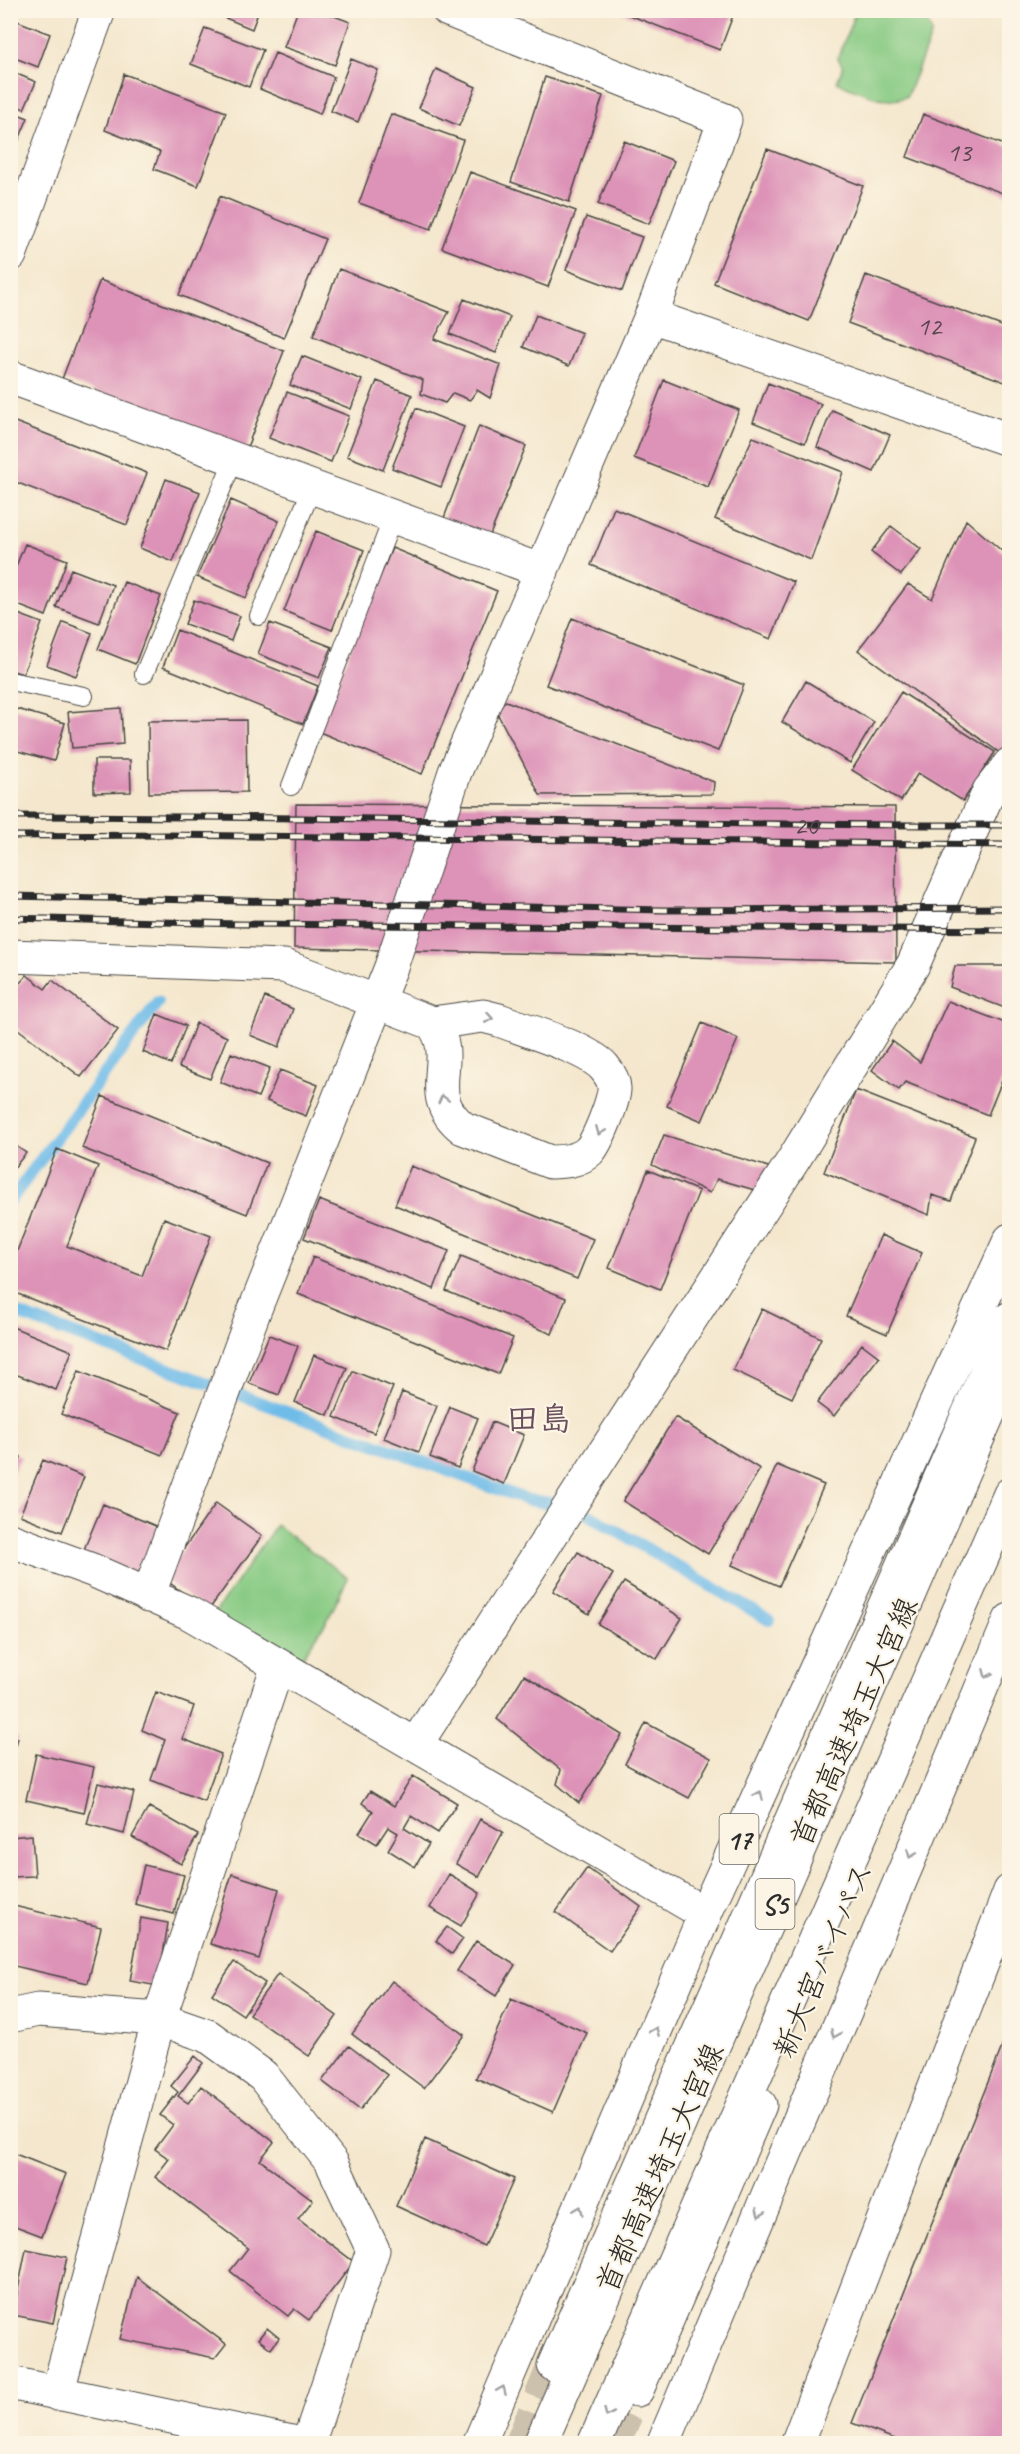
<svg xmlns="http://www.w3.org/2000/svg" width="1020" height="2454" viewBox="0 0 1020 2454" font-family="Caveat,'Klee One',sans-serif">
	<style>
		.green { fill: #87ca83; stroke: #597a57; stroke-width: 1.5 }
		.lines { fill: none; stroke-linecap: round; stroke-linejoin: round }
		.stream { stroke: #70bce9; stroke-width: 12 }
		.building { fill: #dd93b7 }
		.trunk-tunnel { stroke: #ccc1ad; stroke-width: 33; stroke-dasharray: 33 16; stroke-linecap: butt }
		.service-casing { stroke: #494743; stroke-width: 20 }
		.minor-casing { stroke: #494743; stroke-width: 35 }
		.tertiary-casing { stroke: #494743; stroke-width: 35 }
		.primary-casing { stroke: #494743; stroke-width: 35 }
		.trunk-casing { stroke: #494743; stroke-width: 35 }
		.motorway-casing { stroke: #494743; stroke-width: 35 }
		.service { stroke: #fff; stroke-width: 18 }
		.minor { stroke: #fff; stroke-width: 33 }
		.tertiary { stroke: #fff; stroke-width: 33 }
		.primary { stroke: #fff; stroke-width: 33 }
		.trunk { stroke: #fff; stroke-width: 33 }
		.motorway { stroke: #fff; stroke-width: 33 }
		.rail-casing { stroke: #2b2b2b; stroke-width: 7 }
		.rail { stroke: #fcf5e5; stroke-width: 4.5; stroke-dasharray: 14; stroke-linecap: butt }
		.oneway { stroke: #a0a0a0 }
		.labels { text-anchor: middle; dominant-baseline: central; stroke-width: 4.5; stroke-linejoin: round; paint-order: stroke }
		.number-label { font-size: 27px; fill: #58454e }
		.shield { fill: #fcf5e5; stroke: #6a6863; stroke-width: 1.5 }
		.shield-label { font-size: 28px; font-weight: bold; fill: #2b2b2b }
		.street-label { font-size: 30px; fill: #2b2b2b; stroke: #fcf5e5 }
		.quarter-label { font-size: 33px; font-weight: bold; fill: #694f5c; stroke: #fcf5e5 }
	</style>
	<rect width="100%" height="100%" fill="#fcf5e5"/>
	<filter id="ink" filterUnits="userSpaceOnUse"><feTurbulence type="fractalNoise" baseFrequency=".0167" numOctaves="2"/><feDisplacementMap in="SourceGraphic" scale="12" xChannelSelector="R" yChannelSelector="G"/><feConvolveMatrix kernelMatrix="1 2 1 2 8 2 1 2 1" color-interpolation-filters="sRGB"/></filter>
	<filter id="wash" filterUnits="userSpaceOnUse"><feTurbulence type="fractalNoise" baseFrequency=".008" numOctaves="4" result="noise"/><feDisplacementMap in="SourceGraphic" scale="24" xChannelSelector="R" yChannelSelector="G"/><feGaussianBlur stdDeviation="1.35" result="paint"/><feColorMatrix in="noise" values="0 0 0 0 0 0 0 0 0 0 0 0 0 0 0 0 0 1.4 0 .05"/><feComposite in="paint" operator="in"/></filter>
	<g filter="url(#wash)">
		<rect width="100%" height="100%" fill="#f4e7cd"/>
		<path class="green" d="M856,11H923L932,33L907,96C886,107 858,90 837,82L843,67L838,58Z
			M276,1525L348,1578L327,1621L300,1661L214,1614Z"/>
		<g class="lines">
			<path class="stream" d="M10,1201L158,1002
				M10,1311L528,1500L574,1506L769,1620"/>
		</g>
		<g id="blocks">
			<path class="building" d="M206,10H259L252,29Z
				M298,10H318L350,22L335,65L284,47Z
				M616,10H735L720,50Z
				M10,18L50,34L38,67L10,56Z
				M205,28L263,50L249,87L191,64Z
				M275,53L334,77L320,114L260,89Z
				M351,59L378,70L358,122L331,111Z
				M436,69L476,87L459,126L419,108Z
				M10,71L36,82L24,109L10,103Z
				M124,74L226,112L198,186L154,169L160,152L105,130Z
				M545,77L603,96L569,202L511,182Z
				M10,111L28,118L17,144L10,142Z
				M391,114L463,140L431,229L359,203Z
				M923,114L1010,147V196L907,157Z
				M624,141L674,161L649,224L598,204Z
				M767,149L863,186L809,321L714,283Z
				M470,172L576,211L548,287L442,248Z
				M220,196L325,239L284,338L179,295Z
				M586,217L642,237L622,291L566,270Z
				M339,269L449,312L434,339L501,365L490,398L477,390L470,400L453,393L445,403L421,394L423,380L313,336Z
				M866,275L1010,329V384L848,323Z
				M100,280L284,351L246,450L62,379Z
				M464,299L510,317L496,353L450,334Z
				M536,315L582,333L569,366L523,347Z
				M302,356L362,380L351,409L290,385Z
				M664,380L739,410L708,487L634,458Z
				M377,381L412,395L383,470L347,456Z
				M768,383L821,404L805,443L753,422Z
				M287,392L349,416L331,462L269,438Z
				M416,408L464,427L441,487L392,468Z
				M832,410L890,435L874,472L817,447Z
				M10,420L147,473L127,525L10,480Z
				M479,426L526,446L490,535L444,518Z
				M753,437L843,472L811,560L715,519Z
				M166,479L200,492L173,562L140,548Z
				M231,500L279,521L246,598L197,577Z
				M614,508L794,582L771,639L591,565Z
				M966,520L1010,558V741L1000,753L858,650L908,584L932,599Z
				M891,526L921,549L901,575L871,552Z
				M316,531L364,550L332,630L284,611Z
				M25,544L67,560L46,616L10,602V581Z
				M392,548L497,591L422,774L317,731Z
				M71,569L113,585L99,623L56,607Z
				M124,582L161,596L135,664L98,649Z
				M194,600L240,616L231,641L185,624Z
				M10,611L42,623L23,674L10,670Z
				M572,618L744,685L718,751L546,685Z
				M63,622L92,633L76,676L47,665Z
				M270,623L332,647L319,678L258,654Z
				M177,630L318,686L303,724L163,667Z
				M806,681L874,722L850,763L782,722Z
				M901,692L995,752L963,801L918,773L901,801L852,770Z
				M506,701L714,782L713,794L540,795L495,709Z
				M10,707L65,723L54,761L10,749Z
				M121,708L123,744L72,748L68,712Z
				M246,720L247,792L149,793L148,721Z
				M94,760H130L131,792L94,793Z
				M296,804L895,807L896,962L294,948Z
				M955,966H1010V1010L950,987Z
				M27,975L45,989L52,980L118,1030L81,1077L10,1023V994Z
				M265,997L293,1009L279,1047L250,1035Z
				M948,1001L1010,1025V1061L988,1115L905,1082L899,1090L872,1070L892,1041L920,1062Z
				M157,1014L186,1026L171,1064L143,1052Z
				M196,1023L227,1037L210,1079L179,1067Z
				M702,1023L738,1039L702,1121L667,1106Z
				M231,1053L270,1068L258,1097L220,1082Z
				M280,1070L318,1085L306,1116L267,1101Z
				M856,1090L975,1137L951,1201L932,1195L929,1215L824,1172Z
				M102,1096L267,1163L247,1214L82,1148Z
				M664,1135L775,1169L765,1193L717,1179L710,1193L652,1165Z
				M10,1142L26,1153L10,1173Z
				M57,1149L98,1166L67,1246L142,1276L164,1218L211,1236L166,1351L10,1291V1269Z
				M411,1166L593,1239L577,1279L395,1205Z
				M648,1170L699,1191L660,1289L609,1268Z
				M319,1200L449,1251L434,1289L304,1238Z
				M881,1235L922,1253L887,1334L846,1316Z
				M461,1256L566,1298L552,1334L446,1291Z
				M313,1257L513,1338L498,1374L298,1294Z
				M762,1309L821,1338L792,1398L733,1370Z
				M10,1326L72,1351L56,1390L10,1372Z
				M269,1335L298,1346L279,1395L249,1383Z
				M862,1344L879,1357L834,1416L817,1403Z
				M314,1355L347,1368L328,1415L295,1402Z
				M79,1371L180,1412L162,1455L61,1414Z
				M353,1371L393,1387L374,1433L334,1417Z
				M402,1392L437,1406L419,1452L384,1438Z
				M450,1407L478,1418L458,1468L430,1457Z
				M675,1417L760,1469L708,1554L623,1501Z
				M492,1422L524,1435L504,1484L472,1471Z
				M10,1451L21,1457L10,1477Z
				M43,1460L84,1477L62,1532L20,1515Z
				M777,1465L824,1485L779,1586L732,1565Z
				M216,1503L262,1536L208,1611L163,1578Z
				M103,1504L158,1527L137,1577L82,1554Z
				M578,1552L613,1574L589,1614L553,1591Z
				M624,1582L682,1618L657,1659L598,1624Z
				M524,1675L622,1735L579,1803L557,1784L561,1770L497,1719Z
				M156,1692L194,1706L183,1739L221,1754L204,1801L151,1780L165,1740L142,1730Z
				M646,1723L711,1758L689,1798L625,1764Z
				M10,1736L18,1738L11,1762H10Z
				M36,1754L94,1767L84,1813L26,1800Z
				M413,1776L457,1803L438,1833L411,1816L404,1828L429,1844L415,1867L388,1850L398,1833L388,1827L377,1844L359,1833L373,1811L362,1803L370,1791L394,1806Z
				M98,1783L134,1792L124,1834L87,1824Z
				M149,1807L198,1835L181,1864L132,1837Z
				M480,1819L503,1832L479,1877L456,1864Z
				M32,1835L35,1876L10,1877V1837Z
				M144,1865L184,1875L174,1914L135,1904Z
				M587,1868L641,1907L610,1951L556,1912Z
				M232,1874L279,1889L259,1959L210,1944Z
				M449,1874L480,1893L461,1926L430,1908Z
				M10,1905L101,1927L88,1983L10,1965Z
				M141,1918L168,1923L158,1986L130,1981Z
				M447,1927L463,1939L452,1954L436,1941Z
				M476,1941L515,1965L496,1996L457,1971Z
				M234,1962L265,1983L243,2015L212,1994Z
				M278,1974L337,2016L309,2056L249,2014Z
				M392,1981L464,2035L424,2088L352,2034Z
				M511,1999L587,2033L553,2112L476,2078Z
				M1010,2027V2444H908L852,2423Z
				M349,2046L387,2075L360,2110L322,2081Z
				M195,2056L203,2063L178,2096L188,2103L201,2086L274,2142L260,2160L313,2200L298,2219L354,2262L309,2320L294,2309L288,2316L230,2271L248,2248L155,2177L169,2159L155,2149L173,2125L160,2115L178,2092L171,2086Z
				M425,2139L514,2179L484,2246L396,2206Z
				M10,2152L66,2174L42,2236L10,2224Z
				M26,2249L67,2257L53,2323L13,2315Z
				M137,2277L226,2344L215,2358L120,2339Z
				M267,2328L279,2338L271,2349L258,2339Z"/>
		</g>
	</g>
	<g filter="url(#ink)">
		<use href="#blocks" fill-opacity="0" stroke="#494743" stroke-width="1.5"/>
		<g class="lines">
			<path class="trunk-tunnel" d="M521,2444L554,2365
				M613,2444L637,2390"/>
			<g class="service-casing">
				<path id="service" d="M259,616L312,488
					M144,674L234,459
					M10,681L84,696
					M291,786L393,517"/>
			</g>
			<g class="minor-casing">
				<path id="minor" d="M10,255L99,10
					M10,377L542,571
					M10,956L284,966L432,1023L483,1016L499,1020C525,1030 587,1048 604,1067C609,1073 614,1080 614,1088C615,1099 597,1143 589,1151C579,1161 563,1162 550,1162L463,1128C419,1093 461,1060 432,1023
					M10,1540L92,1570L189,1613L705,1914
					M148,1596L255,1309L391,967L455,772L651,316L725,120L448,10
					M416,1744L794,1159L913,965L989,791L1010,764
					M10,2016L38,2010L159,2019L208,2036L263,2076L332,2163L373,2250L308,2444
					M57,2394L159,2019L278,1665
					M797,2444L1010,1891"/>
			</g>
			<g class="tertiary-casing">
				<path id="tertiary" d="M651,316L1010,440"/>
			</g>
			<g class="primary-casing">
				<path id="primary" d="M10,2383L301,2444"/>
			</g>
			<g class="trunk-casing">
				<path id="trunk" d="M554,2365L1010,1318
					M637,2390L760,2105
					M479,2444L705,1914L1010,1240
					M663,2444L1010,1620"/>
			</g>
			<g class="motorway-casing">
				<path id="motorway" d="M540,2444L1010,1364
					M594,2444L1010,1494"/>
			</g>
			<use href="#service" class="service"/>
			<use href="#minor" class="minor"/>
			<use href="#tertiary" class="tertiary"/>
			<use href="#primary" class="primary"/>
			<use href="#trunk" class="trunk"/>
			<use href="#motorway" class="motorway"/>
			<g class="rail-casing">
				<path id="rail" d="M10,816C344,816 676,826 1010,825
					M10,836L168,835L1010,845
					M10,896L664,910L1010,908
					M10,918L238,924L1010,930"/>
			</g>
			<use href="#rail" class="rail"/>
		</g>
		<defs><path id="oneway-chevron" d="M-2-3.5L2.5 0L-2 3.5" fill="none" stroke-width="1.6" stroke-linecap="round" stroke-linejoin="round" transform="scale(1.5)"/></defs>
		<g class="oneway">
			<use href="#oneway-chevron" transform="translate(489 1018) rotate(10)"/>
			<use href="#oneway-chevron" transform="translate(443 1099) rotate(-104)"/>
			<use href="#oneway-chevron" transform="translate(600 1131) rotate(112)"/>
			<use href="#oneway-chevron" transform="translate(987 1674) rotate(113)"/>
			<use href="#oneway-chevron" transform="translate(759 1795) rotate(-66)"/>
			<use href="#oneway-chevron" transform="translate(911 1854) rotate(113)"/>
			<use href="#oneway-chevron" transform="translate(655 2031) rotate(-67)"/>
			<use href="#oneway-chevron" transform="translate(835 2034) rotate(113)"/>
			<use href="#oneway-chevron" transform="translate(579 2210) rotate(-67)"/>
			<use href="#oneway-chevron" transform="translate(760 2213) rotate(113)"/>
			<use href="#oneway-chevron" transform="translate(502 2390) rotate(-67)"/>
			<use href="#oneway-chevron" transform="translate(608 2413) rotate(114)"/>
		</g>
	</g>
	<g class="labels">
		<g class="number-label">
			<text x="959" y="152">13</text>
			<text x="929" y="326">12</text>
			<text x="806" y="825">20</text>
		</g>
		<g class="shield">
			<rect x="719.5" y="1814" width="39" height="50" rx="4.5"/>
			<rect x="755.5" y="1879" width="39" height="50" rx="4.5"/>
		</g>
		<g class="shield-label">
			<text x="739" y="1839">17</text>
			<text x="775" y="1904">S5</text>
		</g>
		<g class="street-label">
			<text transform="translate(854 1722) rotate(-66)">首都高速埼玉大宮線</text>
			<text transform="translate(823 1960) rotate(-67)">新大宮バイパス</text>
			<text transform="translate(660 2168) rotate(-66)">首都高速埼玉大宮線</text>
		</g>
		<g class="quarter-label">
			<text x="539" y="1419">田島</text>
		</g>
	</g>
	<rect width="1020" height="2454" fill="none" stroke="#fcf5e5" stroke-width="36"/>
</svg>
